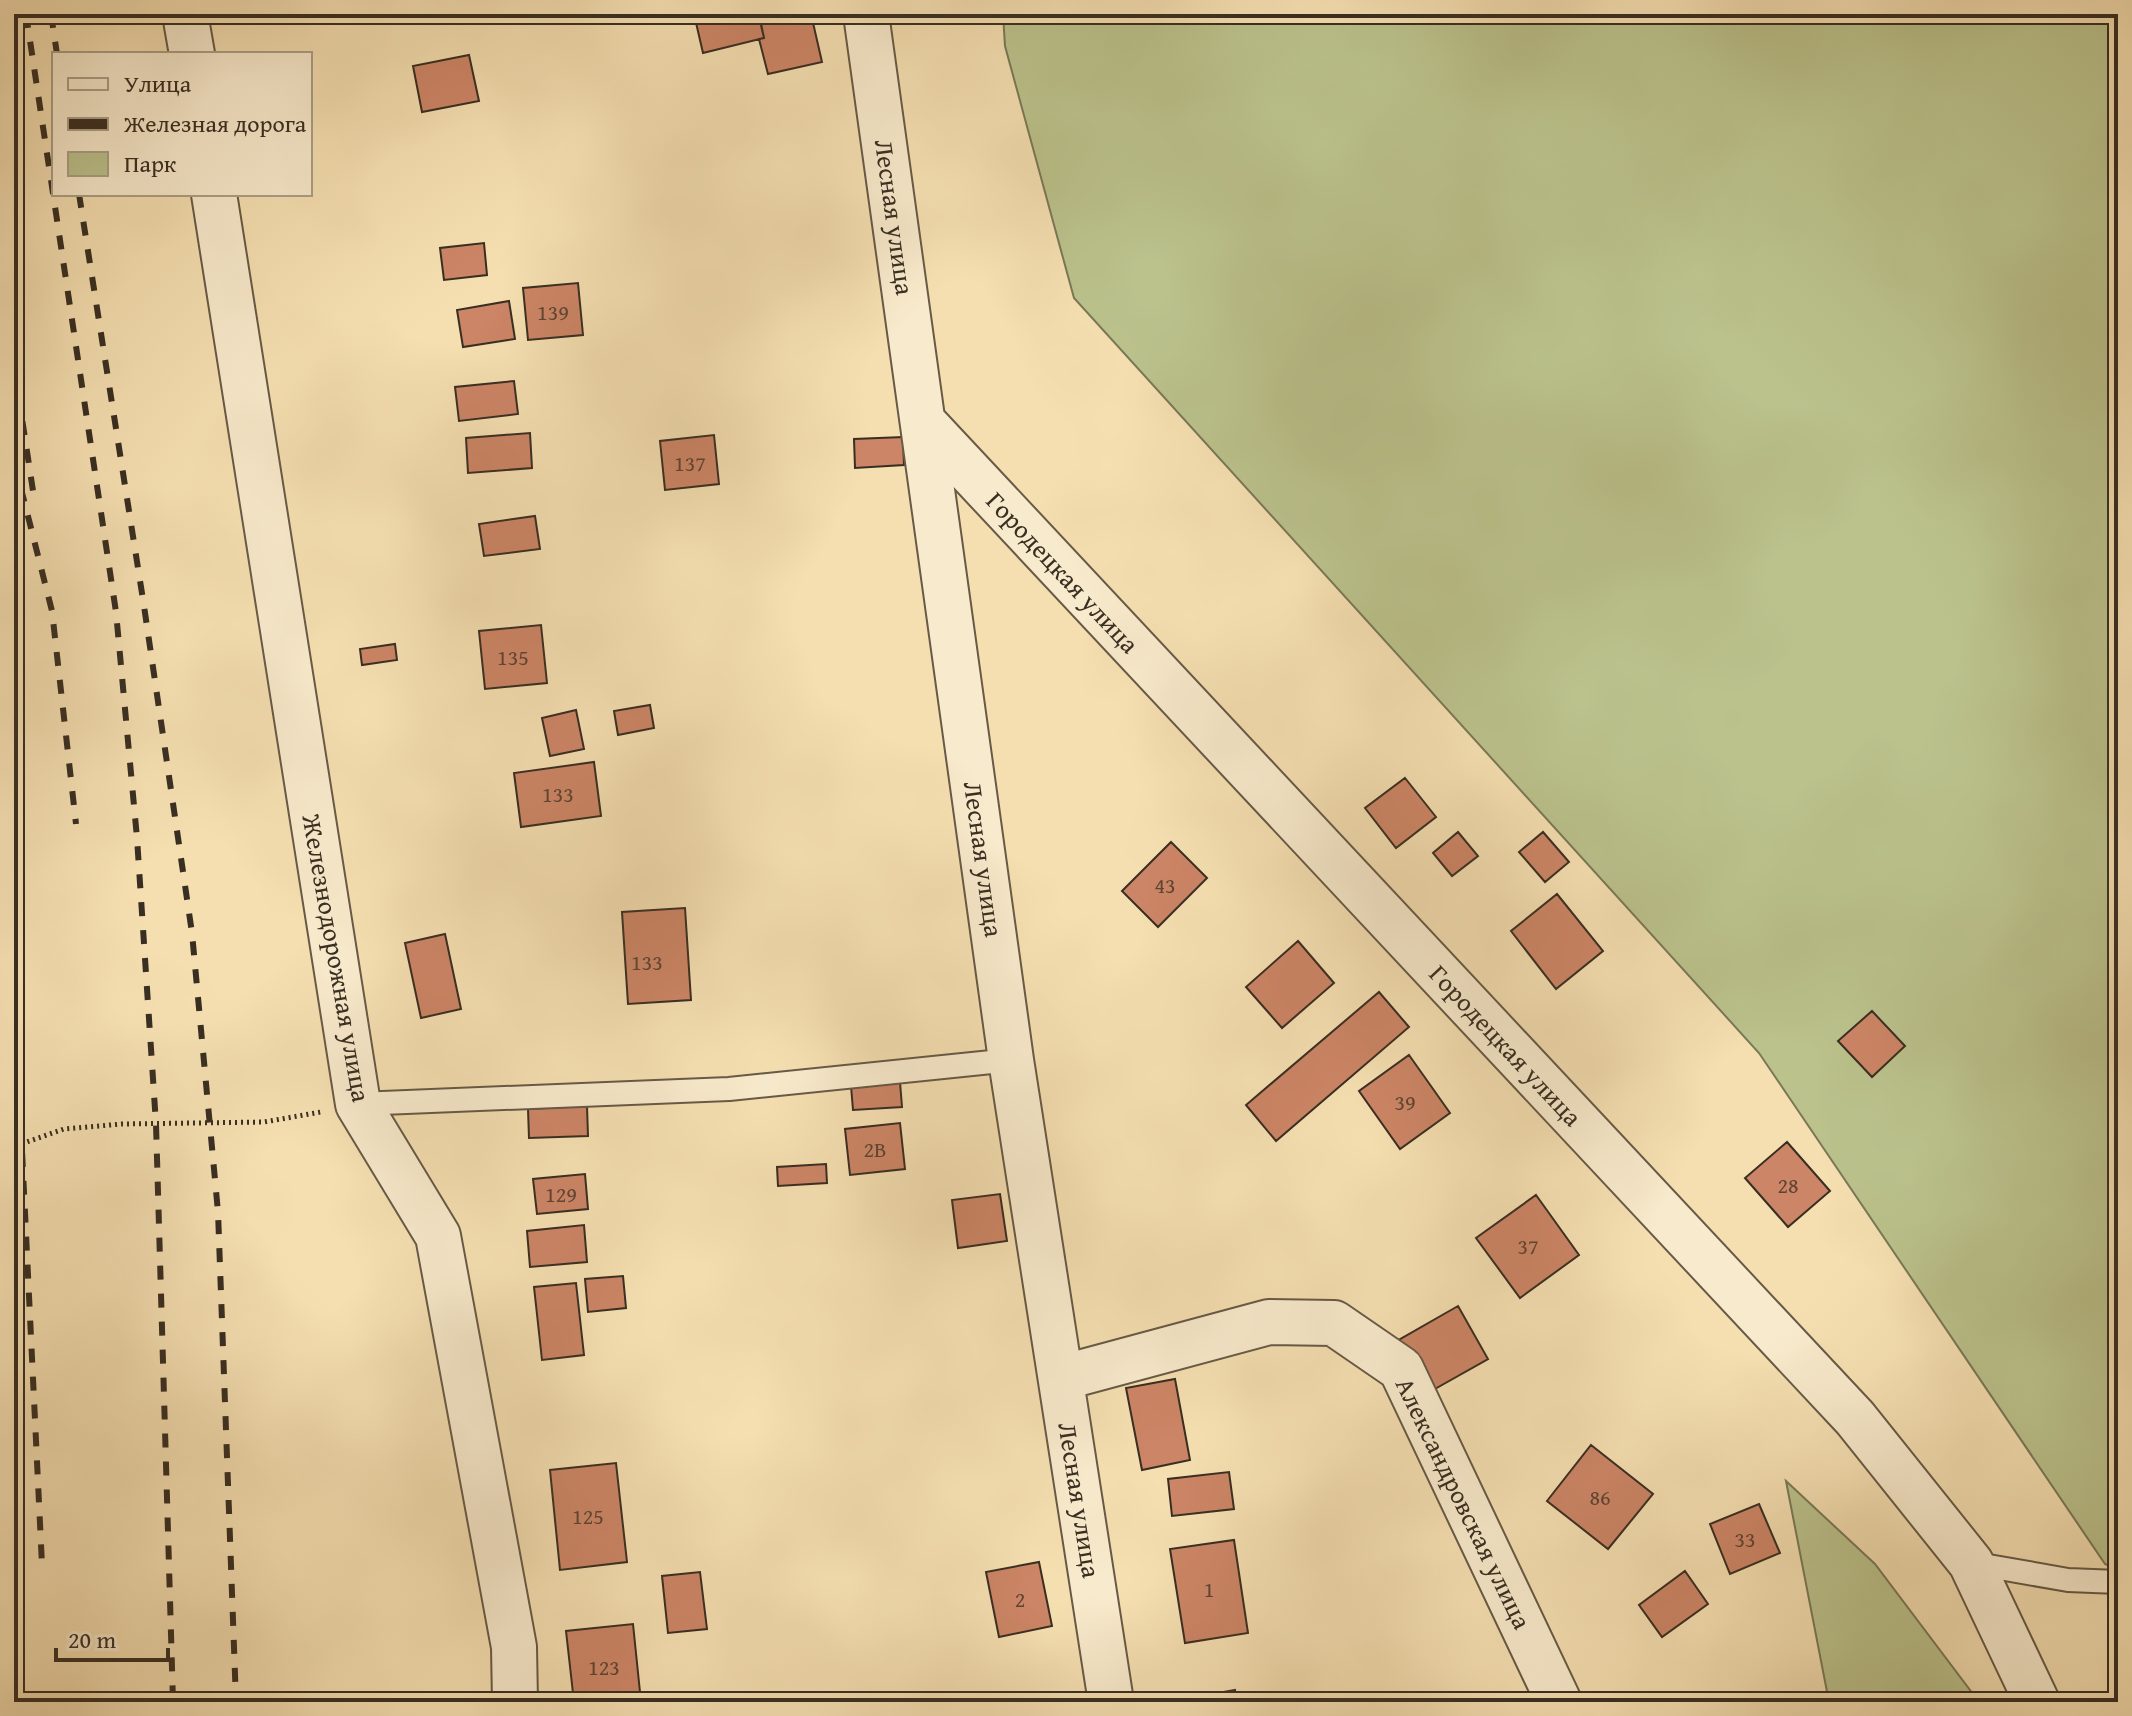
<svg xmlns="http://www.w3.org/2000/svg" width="2132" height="1716" viewBox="0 0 2132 1716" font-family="'Gentium Book Plus',serif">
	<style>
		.green { fill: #bbc28c; stroke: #7a7857; stroke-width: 2 }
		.building { fill: #cc8566; stroke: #382e22; stroke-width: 2 }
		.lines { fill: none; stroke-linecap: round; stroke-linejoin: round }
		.service-casing { stroke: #675a46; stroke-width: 26 }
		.minor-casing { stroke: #675a46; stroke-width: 48 }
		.path { stroke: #382e22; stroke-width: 5; stroke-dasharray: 2 4; stroke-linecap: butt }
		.service { stroke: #f8eacc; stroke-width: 22 }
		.minor { stroke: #f8eacc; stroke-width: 44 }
		.rail { stroke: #382e22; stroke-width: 6; stroke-dasharray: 14 14; stroke-linecap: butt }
		.labels { text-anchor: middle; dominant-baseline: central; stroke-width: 6; stroke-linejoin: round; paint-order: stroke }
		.number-label { font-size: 22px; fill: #5d4433 }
		.street-label { font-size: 26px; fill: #382e22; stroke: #f8eacc }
	</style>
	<rect width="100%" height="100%" fill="#f5dfb1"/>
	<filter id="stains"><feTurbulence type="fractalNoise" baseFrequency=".0025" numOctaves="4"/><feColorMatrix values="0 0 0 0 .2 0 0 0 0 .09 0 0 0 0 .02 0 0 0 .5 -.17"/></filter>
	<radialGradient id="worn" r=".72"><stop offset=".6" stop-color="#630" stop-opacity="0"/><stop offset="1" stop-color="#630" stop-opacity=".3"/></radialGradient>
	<path class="green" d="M1003,14H2118V1570L2105,1564L1759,1053L1074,298L1005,46Z
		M1786,1481L1875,1564L1979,1702H1829Z"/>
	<path class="building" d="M694,14H759L764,38L703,53Z
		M793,14H811L822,62L768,74L759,39L764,38L760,21Z
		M469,55L479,101L422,112L413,66Z
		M484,243L487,275L444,280L440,248Z
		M578,283L583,335L528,340L523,288Z
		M509,301L515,339L463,347L457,310Z
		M514,381L518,414L459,421L455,387Z
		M530,433L532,468L468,473L466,438Z
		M714,435L719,484L665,490L660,441Z
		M903,437L904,465L855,468L854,439Z
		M535,516L540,549L484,556L479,524Z
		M541,625L547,683L485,689L479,631Z
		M395,644L397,660L362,665L360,649Z
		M650,705L654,728L618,735L614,711Z
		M576,710L584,749L550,756L542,718Z
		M594,762L601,816L521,827L514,773Z
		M1405,778L1436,817L1396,848L1365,808Z
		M1458,832L1478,856L1452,876L1433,853Z
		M1543,832L1569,862L1545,882L1519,852Z
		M1171,842L1207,878L1158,927L1122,891Z
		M1557,894L1603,951L1556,989L1511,931Z
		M685,908L691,1000L628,1004L622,912Z
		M445,934L461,1009L421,1018L405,943Z
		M1298,941L1334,983L1282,1028L1246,987Z
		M1379,992L1409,1027L1276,1141L1246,1105Z
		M1872,1011L1905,1046L1872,1077L1838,1041Z
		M1409,1055L1450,1113L1400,1149L1359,1091Z
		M900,1082L902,1107L853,1110L851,1086Z
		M587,1106L588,1136L529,1138L528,1109Z
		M900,1123L905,1169L850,1175L845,1129Z
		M1787,1142L1830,1191L1788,1227L1745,1178Z
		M826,1164L827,1183L778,1186L777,1167Z
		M585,1174L588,1209L537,1214L533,1179Z
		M1000,1194L1007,1241L958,1248L952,1200Z
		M1536,1195L1579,1255L1520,1298L1476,1238Z
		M584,1225L587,1262L530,1267L527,1231Z
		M623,1276L626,1308L588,1312L585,1279Z
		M576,1283L584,1355L542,1360L534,1287Z
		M1458,1306L1488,1359L1426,1394L1397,1341Z
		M1175,1379L1190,1460L1142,1470L1126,1388Z
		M1591,1445L1653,1494L1608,1549L1547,1501Z
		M616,1463L627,1562L560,1570L550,1470Z
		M1229,1472L1234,1509L1172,1516L1168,1479Z
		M1759,1504L1780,1553L1730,1574L1710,1524Z
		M1234,1540L1248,1633L1185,1643L1170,1549Z
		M1039,1562L1052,1626L999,1637L986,1572Z
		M1685,1571L1708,1604L1662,1637L1639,1605Z
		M700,1572L707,1629L668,1633L662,1576Z
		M633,1624L641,1702H574L566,1631Z
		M1235,1690L1236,1702H1186L1185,1699Z"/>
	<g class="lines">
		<g class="service-casing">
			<path id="service" d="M358,1104L729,1089L1011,1060
				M1971,1563L2068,1580L2118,1582"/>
		</g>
		<g class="minor-casing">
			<path id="minor" d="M185,14L192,54
				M866,14L1011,1060L1111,1702
				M214,194L358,1104L438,1236L514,1647L515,1702
				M925,424L1855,1418L1971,1563L2037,1702
				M1061,1378L1269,1322L1334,1323L1401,1369L1559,1702"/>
		</g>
		<path class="path" d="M14,1152L18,1145L64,1129L122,1124L264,1122L321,1112"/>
		<use href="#service" class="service"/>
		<use href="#minor" class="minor"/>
		<path class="rail" d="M26,14L116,612L137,838L156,1124L173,1702
			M51,14L57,54
			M79,194L144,606L192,933L218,1212L236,1702
			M14,366L35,504
			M14,461L52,611L76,824
			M14,985L42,1565"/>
	</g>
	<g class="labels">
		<g class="number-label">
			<text x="553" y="312">139</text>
			<text x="690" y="463">137</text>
			<text x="513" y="657">135</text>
			<text x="558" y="794">133</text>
			<text x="1165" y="885">43</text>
			<text x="647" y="962">133</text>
			<text x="1405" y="1102">39</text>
			<text x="875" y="1149">2В</text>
			<text x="1788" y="1185">28</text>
			<text x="561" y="1194">129</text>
			<text x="1528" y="1246">37</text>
			<text x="1600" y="1497">86</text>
			<text x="588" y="1516">125</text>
			<text x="1745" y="1539">33</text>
			<text x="1209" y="1589">1</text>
			<text x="1020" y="1599">2</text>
			<text x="604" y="1667">123</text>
		</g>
		<g class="street-label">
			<text transform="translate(895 217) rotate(82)">Лесная улица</text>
			<text transform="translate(1063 572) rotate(47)">Городецкая улица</text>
			<text transform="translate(984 859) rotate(82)">Лесная улица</text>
			<text transform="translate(337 958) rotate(80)">Железнодорожная улица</text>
			<text transform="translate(1506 1045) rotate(47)">Городецкая улица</text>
			<text transform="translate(1080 1500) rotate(81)">Лесная улица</text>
			<text transform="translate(1464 1503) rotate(64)">Александровская улица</text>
		</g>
	</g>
	<rect width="2132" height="1716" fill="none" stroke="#f5dfb1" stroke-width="48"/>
	<rect x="16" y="16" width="2100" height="1684" fill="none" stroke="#382e22" stroke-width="4"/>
	<rect x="24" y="24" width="2084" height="1668" fill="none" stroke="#382e22" stroke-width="2"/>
	<rect x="52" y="52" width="260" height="144" fill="#f8eacc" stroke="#ab9f88" stroke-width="2"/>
	<rect x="68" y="78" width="40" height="12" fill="#f8eacc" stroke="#ab9f88" stroke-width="2"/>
	<text x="124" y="92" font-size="24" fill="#382e22">Улица</text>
	<rect x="68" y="118" width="40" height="12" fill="#382e22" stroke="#ab9f88" stroke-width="2"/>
	<text x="124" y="132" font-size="24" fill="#382e22">Железная дорога</text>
	<rect x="68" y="152" width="40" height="24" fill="#bbc28c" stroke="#ab9f88" stroke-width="2"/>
	<text x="124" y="172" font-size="24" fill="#382e22">Парк</text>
	<path d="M56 1648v12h112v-12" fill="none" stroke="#382e22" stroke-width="4"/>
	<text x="68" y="1648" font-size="24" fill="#382e22" stroke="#f8eacc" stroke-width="6" paint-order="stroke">20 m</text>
	<rect width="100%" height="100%" filter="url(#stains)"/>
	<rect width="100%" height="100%" fill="url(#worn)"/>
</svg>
